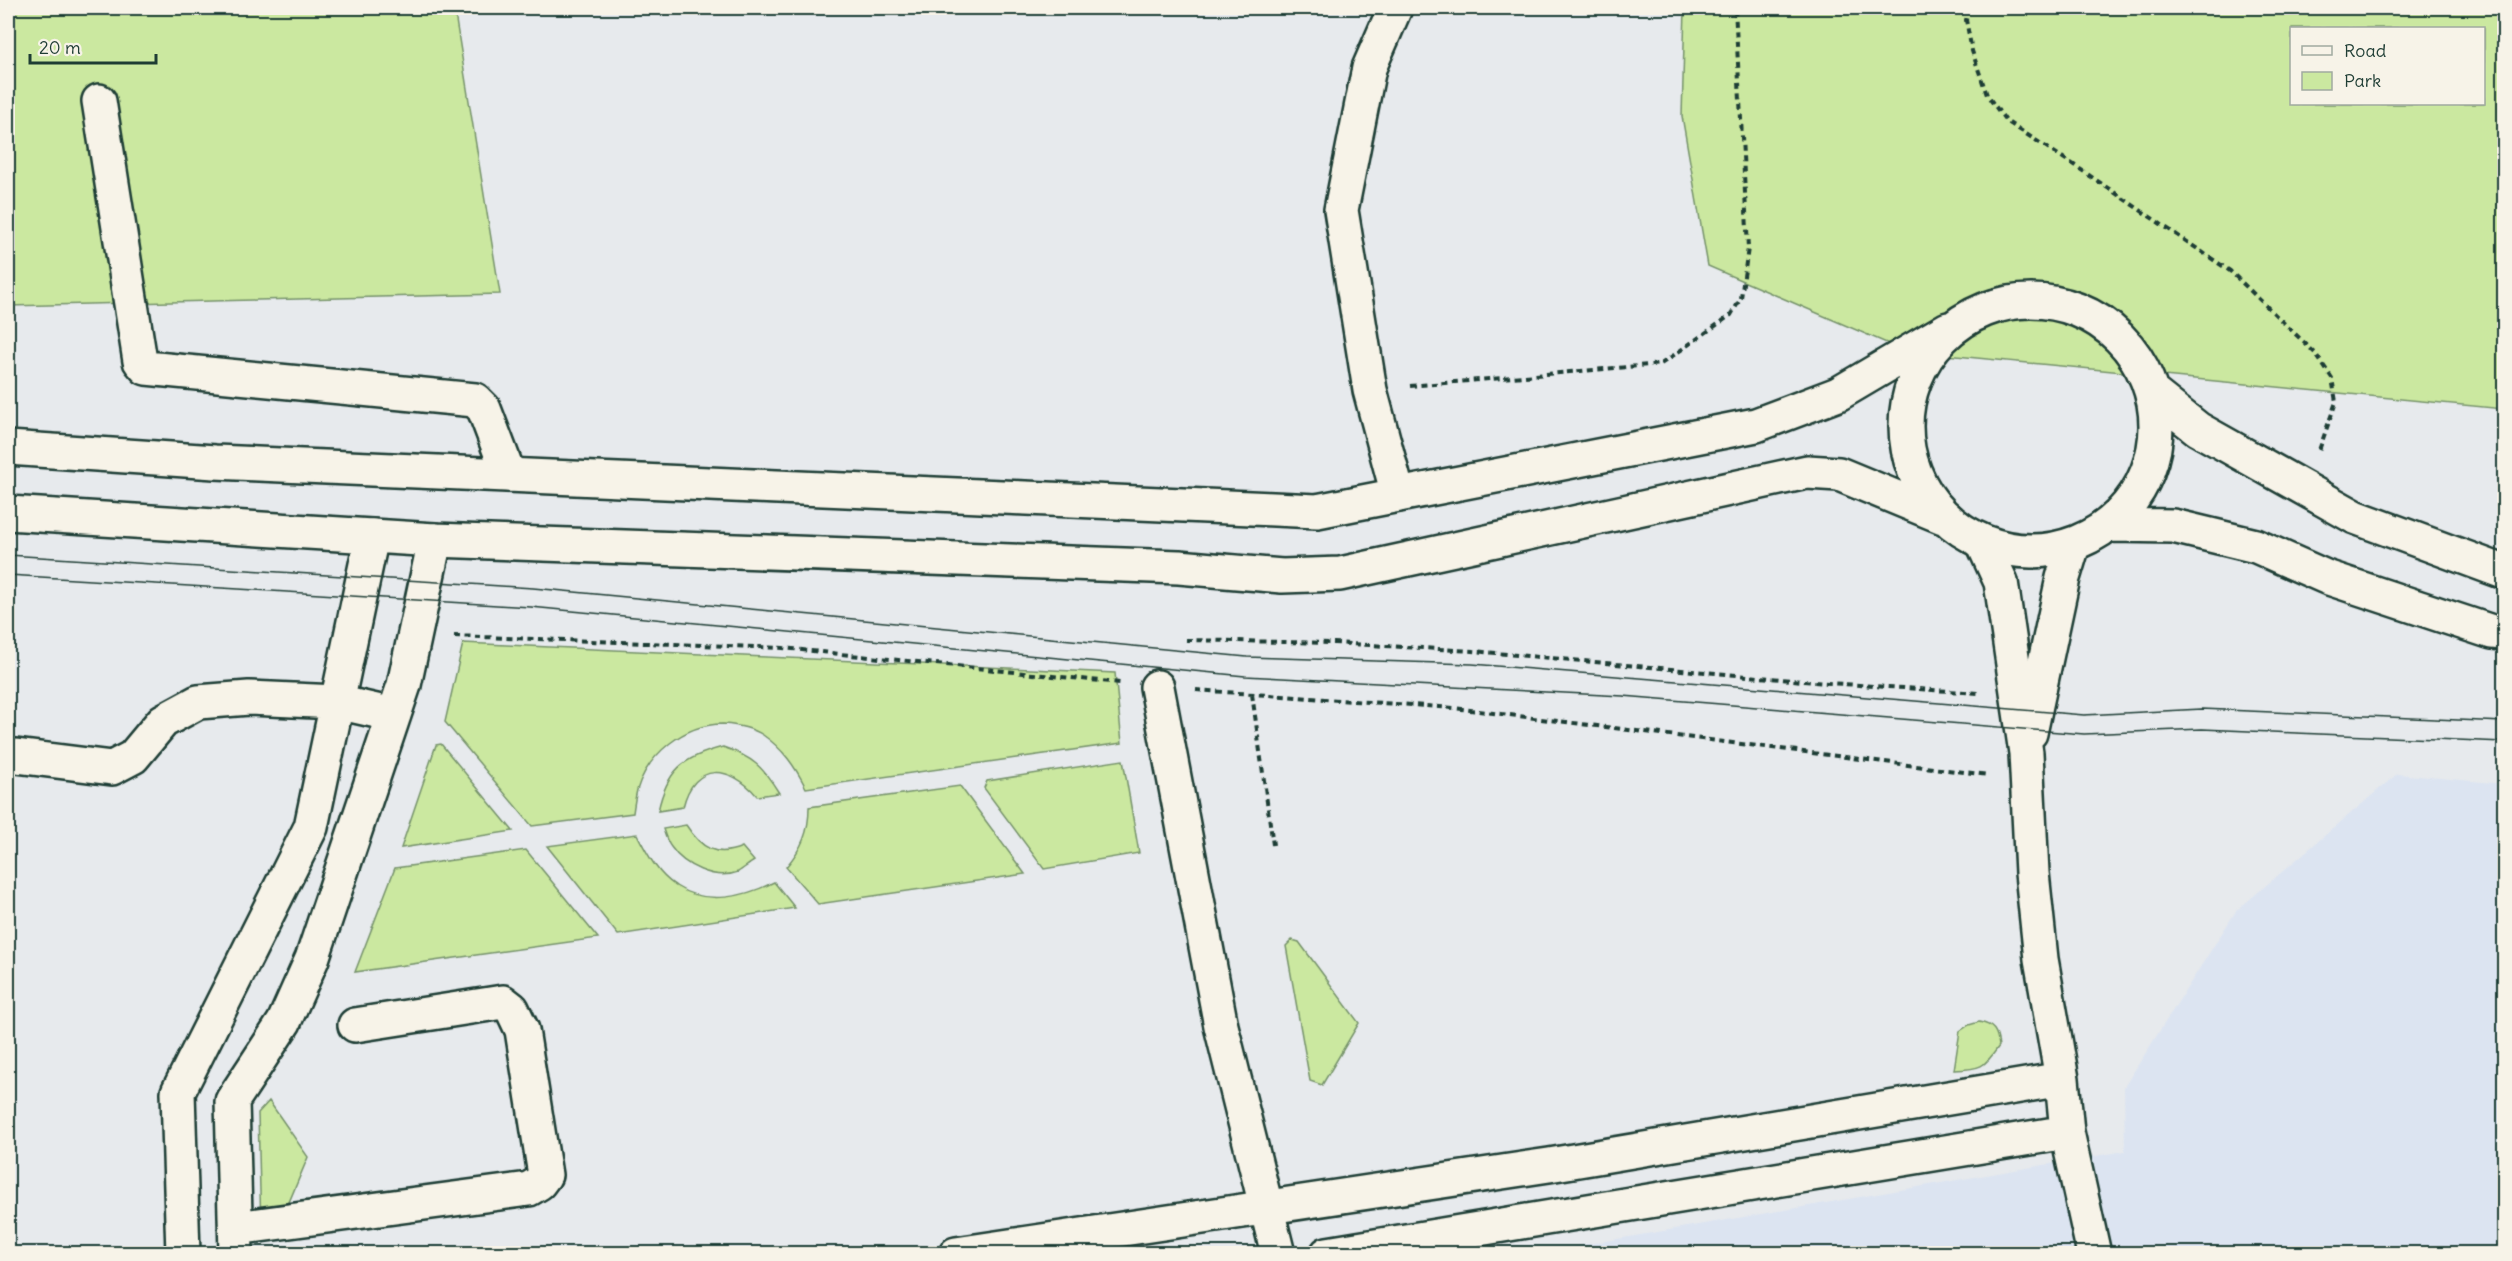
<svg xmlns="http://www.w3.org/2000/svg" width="2512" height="1261" viewBox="0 0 2512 1261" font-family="Delius,sans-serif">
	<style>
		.built { fill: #dce4f1 }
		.green { fill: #cbe8a0; stroke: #75926a; stroke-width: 1.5; fill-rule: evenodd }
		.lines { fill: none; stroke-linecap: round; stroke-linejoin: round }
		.minor-casing { stroke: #1f3d34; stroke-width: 38 }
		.highway-casing { stroke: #1f3d34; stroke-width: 38 }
		.path { stroke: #1f3d34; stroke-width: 4; stroke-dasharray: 6 4.5; stroke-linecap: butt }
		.minor { stroke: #f7f3e8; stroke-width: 33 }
		.highway { stroke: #f7f3e8; stroke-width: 33 }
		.tram { stroke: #1f3d34; stroke-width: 1.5 }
	</style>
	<rect width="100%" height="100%" fill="#e7eaed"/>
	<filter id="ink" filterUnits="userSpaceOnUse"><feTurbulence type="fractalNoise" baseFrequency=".0167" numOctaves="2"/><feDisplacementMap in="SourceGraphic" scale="12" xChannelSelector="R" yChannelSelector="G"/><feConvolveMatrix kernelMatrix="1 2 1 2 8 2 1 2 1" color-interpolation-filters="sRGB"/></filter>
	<g filter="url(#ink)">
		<path class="built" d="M2397,774L2504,784V1253L1531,1254L2125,1151L2124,1087L2236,911Z"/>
		<path class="green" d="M8,8H454L500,294L8,306Z
			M1685,8H2504V409L1905,351L1708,266L1682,116ZM2292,28H2484V104H2292Z
			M463,643L1115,673L1122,743L806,788C795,766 783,749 763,735C751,727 736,725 723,724C684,724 648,754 637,790C635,798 634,806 633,813L532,826L445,722Z
			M441,744L513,831L401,848L436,745Z
			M723,747C753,757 763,767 779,793L757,796C731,765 694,761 683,807L658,811C667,770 683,757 723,747Z
			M1123,760L1139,853L1044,869L984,788L987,781Z
			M960,786L1025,874L818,904L786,867C802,848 809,832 809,807Z
			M686,825C701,848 716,858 742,847L754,861C749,864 743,869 738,872C715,881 684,866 671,847C667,842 665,835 663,829Z
			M637,834C647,853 657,874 676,886C706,906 745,897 774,882L795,908L618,935L547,846Z
			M526,850L598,938L355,972L395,868Z
			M1292,940L1299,942L1359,1023L1322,1085L1310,1081L1286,946Z
			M1979,1022C1994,1025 1997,1031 1999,1046C1984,1068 1981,1069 1954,1070L1960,1031L1969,1025Z
			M269,1101L308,1157L276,1233L261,1229L258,1113Z"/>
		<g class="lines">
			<g class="minor-casing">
				<path id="minor" d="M1395,8L1369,68L1341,210L1370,390L1398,495
					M99,101L140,361L146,368L475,400L484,409L509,475
					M1983,543L2001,582L2026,753L2032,873L2041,959L2062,1079L2067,1132L2094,1254
					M1157,687L1221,1026L1278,1254
					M2030,733L2063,578L2073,545
					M8,755L112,768L133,757L163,721L198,702L249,698L337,702L394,715
					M236,1228L529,1189L539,1183L545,1175L522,1030L512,1009L503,1002L355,1025
					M183,1254L178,1092L311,827L372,536
					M236,1254L232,1101L284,1022L312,959L404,685L435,540
					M956,1254L1549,1165L2062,1079
					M1327,1254L2067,1132"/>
			</g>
			<g class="highway-casing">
				<path id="highway" d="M1906 426a125 125 0 1 1 250 0a125 125 0 1 1-250 0Z
					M2154,394L2198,429L2355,517L2504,572
					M8,448L215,462L1317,511L1756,425L1838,394L1948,329
					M8,513L435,540L1179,567L1282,576L1340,574L1807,472L1839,474L1943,517
					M2111,525L2173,526L2256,546L2326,577L2492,632L2504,633"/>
			</g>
			<path class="path" d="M1969,8L1966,20L1972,51L1987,95L2006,121L2074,165L2230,271L2315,353L2332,378L2336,402L2318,453
				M1410,386L1661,364L1731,315L1741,298L1748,248L1735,8
				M454,636L783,648L1120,683
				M1186,640L1334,643L1473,651L1814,682L1978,693
				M1196,690L1454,708L1988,775
				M1252,694L1273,845"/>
			<use href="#minor" class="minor"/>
			<use href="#highway" class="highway"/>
			<path class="tram" d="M8,555L533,588L1247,657L1472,664L2084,715L2202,709L2504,722
				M8,575L531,607L1245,676L1623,696L2084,734L2202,729L2504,742"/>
		</g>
	</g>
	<rect width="2512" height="1261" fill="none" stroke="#f7f3e8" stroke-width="30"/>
	<rect x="15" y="15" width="2482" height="1231" fill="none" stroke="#1f3d34" stroke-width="2" filter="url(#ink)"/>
	<rect x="2290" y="27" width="195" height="78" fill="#f7f3e8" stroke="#a1aaa0" stroke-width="1.5"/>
	<rect x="2302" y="46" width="30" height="9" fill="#f7f3e8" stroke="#a1aaa0" stroke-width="1.5"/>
	<text x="2344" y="57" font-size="18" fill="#1f3d34">Road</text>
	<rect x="2302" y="72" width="30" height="18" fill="#cbe8a0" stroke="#a1aaa0" stroke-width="1.5"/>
	<text x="2344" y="87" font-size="18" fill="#1f3d34">Park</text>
	<path d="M30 54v9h126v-9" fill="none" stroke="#1f3d34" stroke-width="3"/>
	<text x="39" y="54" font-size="18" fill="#1f3d34" stroke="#f7f3e8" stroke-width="4.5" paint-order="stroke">20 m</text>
</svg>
